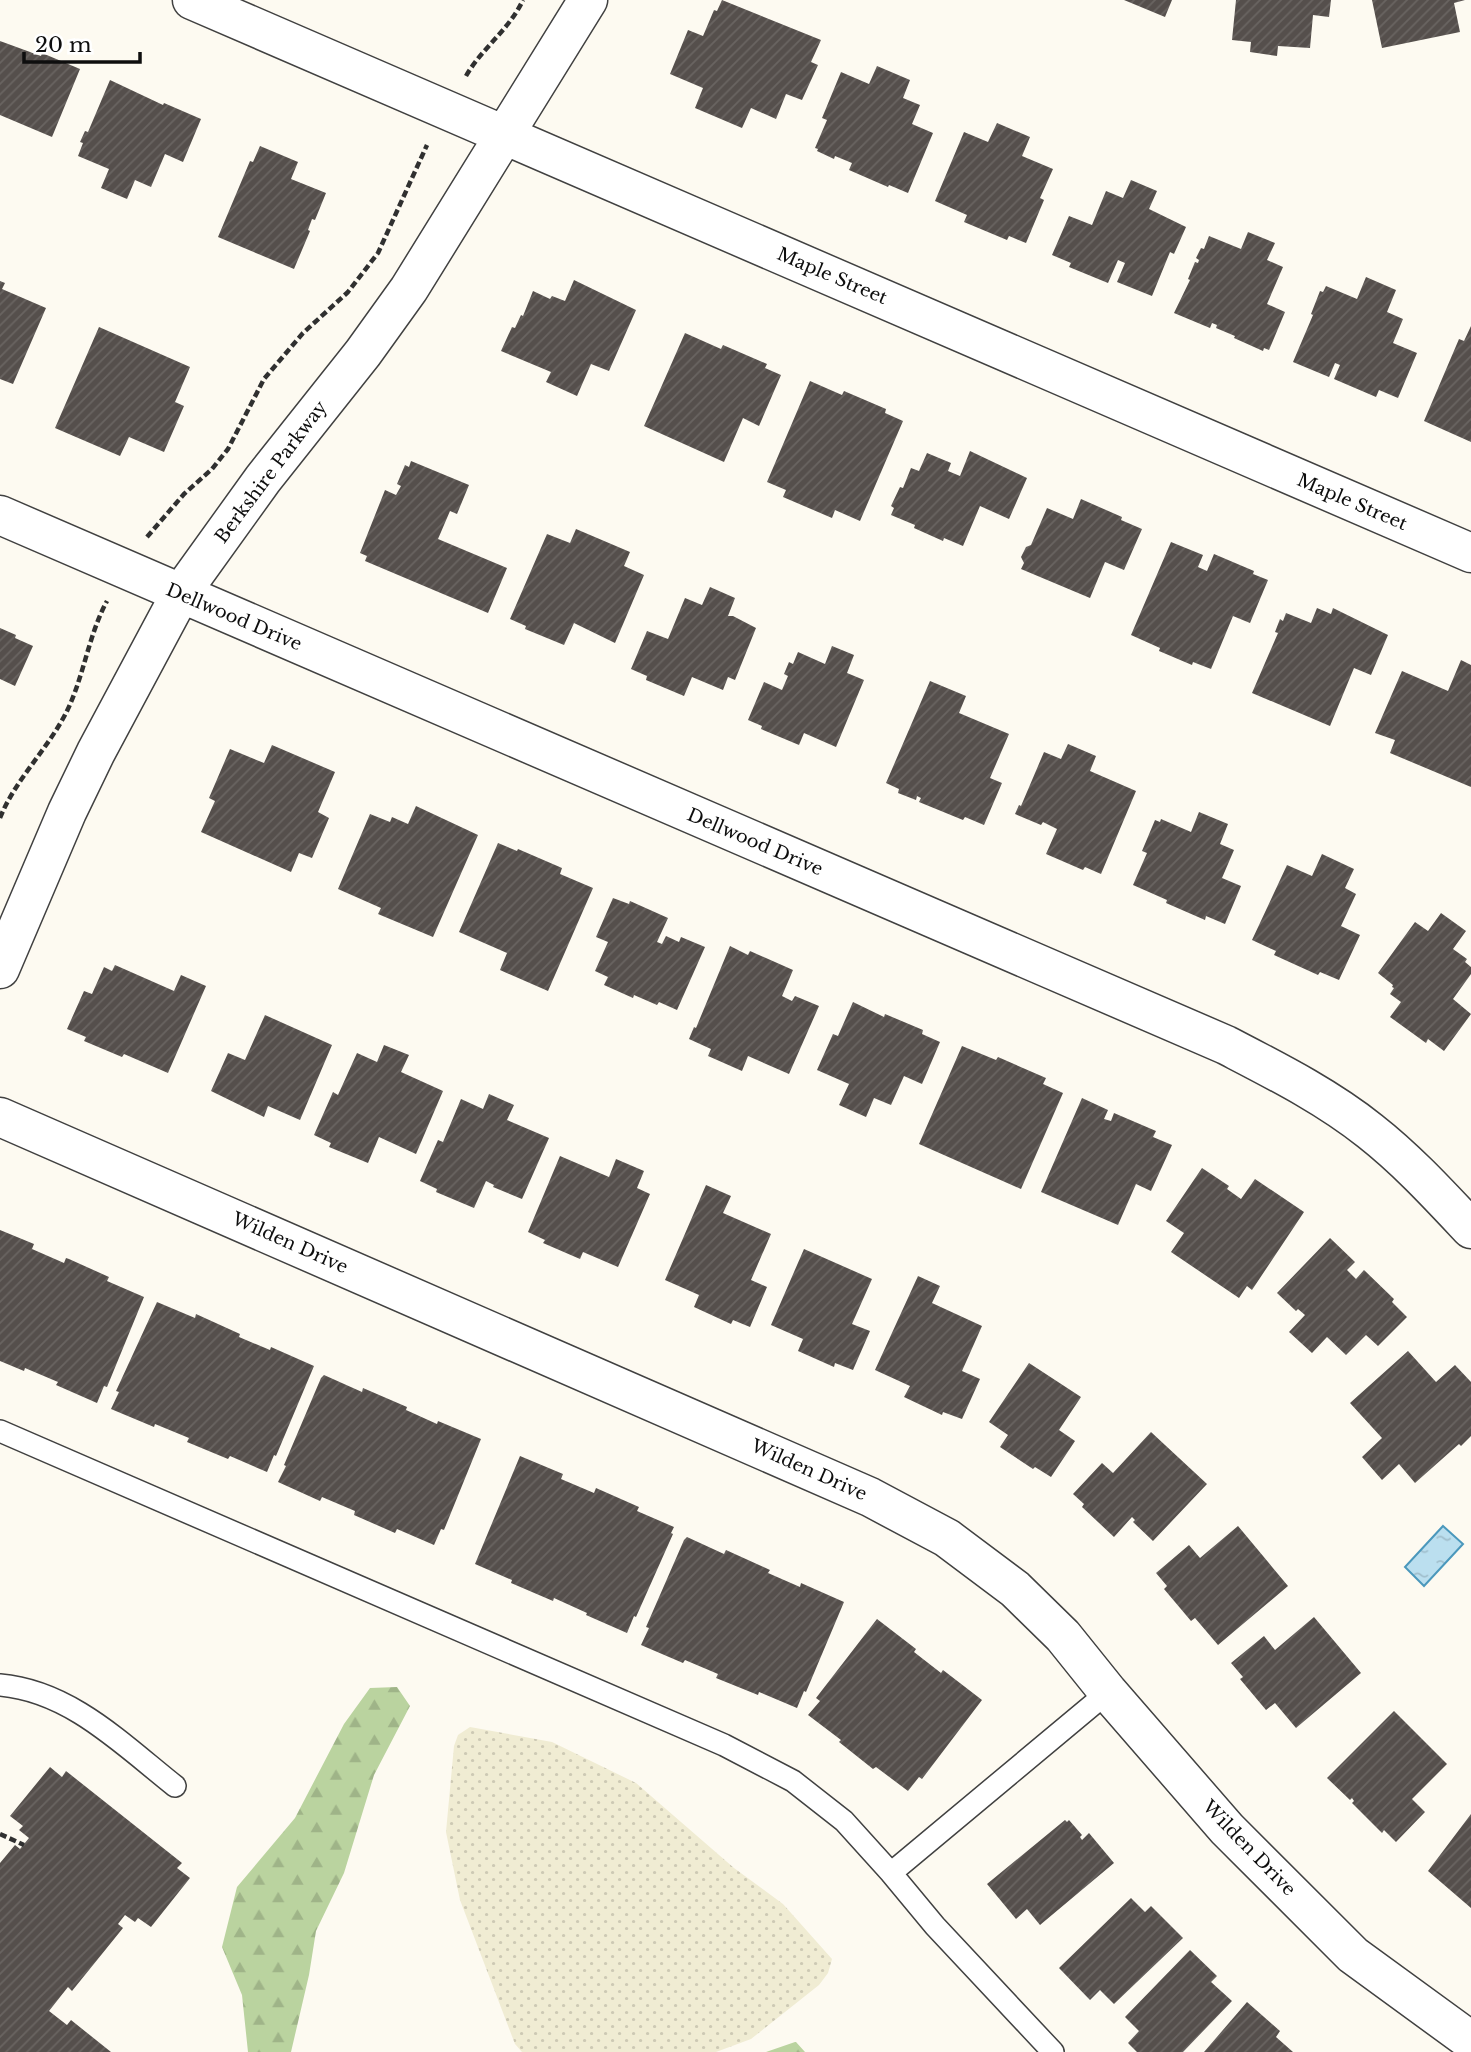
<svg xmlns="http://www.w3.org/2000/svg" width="1471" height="2052" viewBox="0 0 1471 2052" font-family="'Libre Baskerville',serif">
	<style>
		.farmland { fill: url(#farmland-dots) }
		.forest { fill: url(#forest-firs) }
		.water { fill: url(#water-ripples); stroke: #4b98bc; stroke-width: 2 }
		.building { fill: url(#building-hatch) }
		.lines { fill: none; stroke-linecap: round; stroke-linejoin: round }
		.service-casing { stroke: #414141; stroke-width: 24 }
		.minor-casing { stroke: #414141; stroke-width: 41 }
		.path { stroke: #303030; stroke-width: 4.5; stroke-dasharray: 7 3.5; stroke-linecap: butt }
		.service { stroke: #fff; stroke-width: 21 }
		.minor { stroke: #fff; stroke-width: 38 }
		.labels { text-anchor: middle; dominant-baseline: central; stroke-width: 7; stroke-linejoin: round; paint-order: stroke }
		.street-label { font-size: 18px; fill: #0e0e0e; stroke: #fff }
	</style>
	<defs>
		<pattern id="farmland-dots" width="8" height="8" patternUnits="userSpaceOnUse" patternTransform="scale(1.75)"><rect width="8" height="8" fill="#f0ecd3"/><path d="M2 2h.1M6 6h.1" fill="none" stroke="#cdc9b4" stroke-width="1.8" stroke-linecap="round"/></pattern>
		<pattern id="forest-firs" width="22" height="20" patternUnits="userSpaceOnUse" patternTransform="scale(1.75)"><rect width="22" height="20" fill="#bad39f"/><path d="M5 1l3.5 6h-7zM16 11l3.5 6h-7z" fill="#9fb488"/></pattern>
		<pattern id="water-ripples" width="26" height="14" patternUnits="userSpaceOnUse" patternTransform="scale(1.75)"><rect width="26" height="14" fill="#bbdfef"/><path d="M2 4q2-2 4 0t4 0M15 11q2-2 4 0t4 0" fill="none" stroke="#a0becc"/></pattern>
		<pattern id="building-hatch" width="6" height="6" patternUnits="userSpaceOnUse" patternTransform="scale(1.75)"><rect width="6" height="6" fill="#554f4c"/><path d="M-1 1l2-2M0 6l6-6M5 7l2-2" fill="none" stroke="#696461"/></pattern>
	</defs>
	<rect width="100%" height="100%" fill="#fdfaf1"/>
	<path class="farmland" d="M470,1727L552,1742L636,1783L734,1868L783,1904L832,1959L828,1973L819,1985L751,2039L716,2052H522L515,2044L460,1900L446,1832L454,1746L458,1735Z"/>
	<path class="forest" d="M397,1687L410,1706L374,1775L344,1873L316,1931L309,1975L291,2052H248L242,1995L222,1947L237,1887L295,1818L344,1724L370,1688Z
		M796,2042L805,2052H766L795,2042Z"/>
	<path class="water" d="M1443,1526L1463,1544L1424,1586L1405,1567Z"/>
	<path class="building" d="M722,0L821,40L811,62L818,65L802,100L786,94L776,119L751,108L742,128L695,108L703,88L670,74L688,30L703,36L714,10L717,11Z
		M1124,0H1172L1165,17Z
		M1236,0H1331L1329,17L1313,15L1310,48L1278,46L1277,56L1250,52L1251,42L1232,40Z
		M1372,0H1465L1454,3L1460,32L1382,48Z
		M0,41L41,56L42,53L80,69L52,137L0,115Z
		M877,66L910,80L903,98L920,105L912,124L933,133L908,193L889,185L888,187L849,170L852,163L835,156L834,159L817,151L818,149L815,148L827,120L822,118L841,72L869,84Z
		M110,80L163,105L164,103L201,119L183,162L165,154L151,187L135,180L127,199L101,188L109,169L78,156L83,143L80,142L85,131L88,132Z
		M997,123L1030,137L1022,156L1053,169L1040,198L1044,200L1026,243L1009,236L1007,240L964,222L967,215L935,201L964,132L988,142Z
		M260,146L298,162L291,179L326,193L315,220L312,219L308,230L310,231L294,269L218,237L250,161L253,162Z
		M1131,180L1157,191L1149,209L1186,227L1174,254L1170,252L1152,296L1117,282L1125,263L1118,260L1108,283L1069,267L1071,263L1052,255L1069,216L1092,225L1106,191L1123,198Z
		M1248,232L1275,243L1267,260L1283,267L1267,304L1285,312L1269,350L1264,348L1263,351L1234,338L1235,336L1216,328L1217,325L1212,323L1210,328L1174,313L1190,280L1188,279L1195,262L1198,263L1199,260L1196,258L1201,248L1204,249L1209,236L1241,249Z
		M1366,277L1396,290L1387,312L1403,319L1393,343L1417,353L1398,398L1379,390L1376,397L1334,379L1340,365L1335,363L1329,377L1293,362L1313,315L1311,314L1320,291L1323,292L1326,286L1357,299Z
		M574,280L636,310L609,371L591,364L577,396L546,382L551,372L501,351L512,327L515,328L521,315L523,316L533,291L550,299L552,296L565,301Z
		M0,281L5,283L2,289L46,308L13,384L0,379Z
		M1471,326V442L1424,421L1459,339L1464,341Z
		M99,327L190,367L175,402L184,406L164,452L129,437L120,456L55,428Z
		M685,333L721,349L723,345L767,364L765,368L781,375L759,426L743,418L724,462L644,426Z
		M810,381L842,395L844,391L886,409L885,413L903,421L860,521L835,510L832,518L783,497L786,490L767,482Z
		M970,451L1027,478L1009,519L980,506L963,546L944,538L943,541L914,528L915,525L891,515L894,508L891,506L900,487L903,488L911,468L919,471L927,453L951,463L948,471L960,476Z
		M411,461L469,485L457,514L450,511L438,539L507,568L488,613L365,561L367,556L360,553L385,490L396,495L401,486L397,484L405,465L409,467Z
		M1081,499L1122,517L1121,520L1142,529L1124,570L1105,562L1090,598L1021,569L1024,563L1021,557L1026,547L1031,545L1047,508L1073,519Z
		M576,529L630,552L624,566L644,575L615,643L574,623L564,645L525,629L526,626L510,619L547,534L570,543Z
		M1171,542L1203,555L1198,567L1207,571L1214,554L1254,571L1253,574L1268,580L1250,623L1233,616L1211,669L1193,662L1192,665L1159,651L1160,648L1131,635Z
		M710,587L735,598L728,616H733L756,628L735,680L728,677L723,690L692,677L684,696L646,680L647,676L631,669L647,631L668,639L685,598L702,605Z
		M1317,608L1331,614L1333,608L1388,635L1371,675L1354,668L1330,726L1252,693L1278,633L1275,632L1280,619L1283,621L1286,613L1311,623Z
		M0,628L16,635L15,638L33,646L15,686L0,679Z
		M832,646L854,655L847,673L864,680L836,747L804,733L799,745L761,729L762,726L748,720L764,682L782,690L788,676L784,674L789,662L793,664L798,652L825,664Z
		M1461,660L1471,665V787L1390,753L1395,740L1375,733L1402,671L1448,691Z
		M930,681L966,696L959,713L1009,734L990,778L1002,783L984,825L965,817L963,820L919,802L921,798L917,796L916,800L898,793L899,789L886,783Z
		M1068,744L1096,756L1090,771L1136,791L1101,874L1085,867L1083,870L1046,854L1057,829L1043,822L1041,825L1015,814L1019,805L1021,806L1044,752L1061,759Z
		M272,745L335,772L318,812L329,818L312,858L299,853L291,872L201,832L215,801L209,798L230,749L264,763Z
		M416,806L478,835L433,937L378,914L381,908L338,889L370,814L390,822L392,817L408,824Z
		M1199,812L1228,824L1220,844L1234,850L1222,878L1241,886L1225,924L1206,916L1205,920L1166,903L1167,900L1133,885L1147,853L1142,851L1155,820L1160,822L1161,819L1191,832Z
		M498,843L517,851L518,849L562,868L560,874L593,888L548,991L500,970L507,953L459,932Z
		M1322,854L1354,869L1345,888L1356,894L1341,926L1360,935L1339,980L1320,972L1318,975L1274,955L1276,951L1252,940L1287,865L1312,876Z
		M613,898L629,904L630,901L668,918L657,942L662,944L666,936L679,942L681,937L705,947L677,1010L659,1002L657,1005L634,995L633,998L604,985L608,977L595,971L608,942L596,937Z
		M1441,913L1466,931L1453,949L1467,959L1465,962L1471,967V974L1453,999L1471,1014L1444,1051L1428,1039L1426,1043L1390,1017L1401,1002L1390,994L1394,988L1392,987L1393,985L1378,973L1415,922L1428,931Z
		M730,946L748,955L750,951L793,970L782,996L792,1001L795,996L819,1006L789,1074L748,1056L742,1071L708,1056L711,1049L689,1039L694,1027L696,1028Z
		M115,965L174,991L181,975L206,986L168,1073L124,1054L122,1057L84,1041L86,1037L67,1029L84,991L92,994L104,967L112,971Z
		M853,1002L884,1017L885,1014L923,1030L922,1034L940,1042L922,1084L904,1076L891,1105L874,1098L866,1117L839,1105L849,1084L817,1070L833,1034L838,1036Z
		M265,1015L332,1045L300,1120L268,1106L264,1117L211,1091L228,1053L245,1060Z
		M384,1045L409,1055L401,1072L443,1091L416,1154L379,1137L368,1163L329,1147L331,1143L314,1135L333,1092L338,1095L357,1053L377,1062Z
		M962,1046L996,1060L998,1057L1046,1078L1043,1084L1063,1093L1021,1189L919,1144Z
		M489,1094L514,1105L507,1120L549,1138L522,1199L493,1187L494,1185L486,1181L474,1208L436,1192L437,1189L420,1181L438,1140L443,1142L461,1099L483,1109Z
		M1082,1098L1108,1110L1104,1119L1111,1121L1114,1113L1156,1131L1153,1137L1172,1145L1151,1191L1136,1184L1118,1225L1041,1192Z
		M560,1156L609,1177L616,1159L644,1171L637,1188L650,1194L618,1267L583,1252L580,1259L543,1243L545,1240L528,1232Z
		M1202,1168L1229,1186L1227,1189L1241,1199L1255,1179L1304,1212L1252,1290L1247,1286L1239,1298L1171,1252L1184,1233L1166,1221Z
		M706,1185L731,1196L723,1213L771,1234L751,1280L767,1287L750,1327L733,1320L731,1324L694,1307L699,1295L665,1280Z
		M0,1230L34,1244L32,1249L64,1263L66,1258L69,1259L109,1277L107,1281L144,1297L107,1387L104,1386L97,1403L56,1385L58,1382L25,1368L24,1371L0,1361Z
		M1330,1238L1355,1262L1347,1270L1356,1279L1364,1270L1394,1299L1392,1302L1407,1317L1378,1346L1366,1335L1346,1355L1327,1337L1312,1353L1289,1332L1305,1315L1298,1309L1296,1311L1277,1293Z
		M804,1249L872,1279L852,1324L870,1331L853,1370L835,1363L834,1367L798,1351L803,1339L771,1325Z
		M918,1276L940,1286L932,1303L982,1326L962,1371L980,1379L962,1419L943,1412L942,1415L904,1397L910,1386L875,1370Z
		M157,1302L195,1318L196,1314L240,1334L239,1337L270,1350L271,1347L314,1366L276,1456L274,1455L267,1472L230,1456L228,1459L187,1442L189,1438L155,1424L154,1427L111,1409L119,1392L116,1391Z
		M1408,1351L1436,1382L1455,1365L1471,1382V1436L1461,1446L1459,1444L1415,1483L1399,1464L1382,1480L1362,1457L1382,1438L1350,1403Z
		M1029,1363L1081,1397L1059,1430L1075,1441L1051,1477L1035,1467L1033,1469L1000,1447L1008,1435L989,1422Z
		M324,1375L362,1392L363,1388L407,1407L406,1410L437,1424L438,1421L481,1439L444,1530L441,1529L434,1545L397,1529L395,1533L354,1515L355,1511L322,1497L320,1501L278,1482L286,1466L284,1465L321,1378Z
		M1151,1432L1207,1484L1153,1541L1133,1522L1135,1520L1132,1517L1114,1537L1082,1507L1084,1504L1073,1494L1102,1463L1113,1473Z
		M520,1456L563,1474L561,1479L594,1493L596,1488L639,1507L637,1511L674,1527L671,1533L673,1534L636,1617L634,1616L627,1633L586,1615L587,1613L554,1598L553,1601L511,1583L512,1580L475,1564Z
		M1238,1526L1288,1586L1218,1645L1195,1618L1191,1621L1164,1589L1167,1586L1156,1573L1189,1545L1200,1558Z
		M687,1537L724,1554L726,1550L770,1570L768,1573L800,1587L801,1583L844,1602L806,1692L804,1691L797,1708L759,1692L758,1695L716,1678L718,1674L685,1660L683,1663L641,1645L649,1628L646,1627L684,1540Z
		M1314,1617L1361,1673L1296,1728L1275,1703L1266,1710L1240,1679L1243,1677L1231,1663L1264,1636L1275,1650Z
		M877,1619L916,1649L914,1652L941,1673L943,1670L982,1700L922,1779L919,1777L908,1791L876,1767L873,1769L839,1742L841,1740L808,1715L820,1701L816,1698Z
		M1394,1711L1447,1764L1412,1799L1425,1812L1396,1842L1384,1830L1382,1833L1352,1803L1354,1801L1352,1798L1350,1800L1327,1778Z
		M50,1767L62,1777L66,1771L182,1863L177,1868L190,1878L151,1927L138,1918L135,1922L125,1915L118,1924L123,1928L72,1991L68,1987L49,2011L67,2025L71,2020L111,2052H0V1863L15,1845L20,1849L29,1838L19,1830L23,1826L10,1816Z
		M1471,1814V1908L1428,1871Z
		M1065,1820L1067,1822L1069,1820L1082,1835L1080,1837L1082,1840L1089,1833L1114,1863L1040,1925L1027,1909L1016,1919L987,1884Z
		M1131,1898L1145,1912L1151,1906L1183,1938L1114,2004L1100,1990L1090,2000L1059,1968Z
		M1190,1950L1217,1976L1211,1982L1232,2001L1183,2052H1137L1128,2043L1139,2031L1125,2017Z
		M1247,2002L1280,2031L1276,2037L1293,2052H1204Z"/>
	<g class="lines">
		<g class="service-casing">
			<path id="service" d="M0,1431L724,1745L793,1781L844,1821L891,1873L1108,1692
				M0,1685C70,1691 122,1744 175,1786
				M891,1873L935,1926L1053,2052"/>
		</g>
		<g class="minor-casing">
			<path id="minor" d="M192,0L1471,553
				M0,515L1226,1045C1276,1071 1326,1096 1370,1131C1407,1160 1439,1195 1471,1229
				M0,969L67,812L96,752L181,593L263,479L363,353L409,289L588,0
				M0,1117L870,1497L947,1538L1015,1589L1063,1636L1108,1692L1227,1829L1353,1955L1471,2041"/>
		</g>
		<path class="path" d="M466,76C482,48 509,30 523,0
			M147,537L184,494L212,469L228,449L264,379L303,333L348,292L378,253L427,145
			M0,818C15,780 47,750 66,713C84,677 88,636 107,601
			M0,1834L24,1845"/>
		<use href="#service" class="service"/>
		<use href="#minor" class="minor"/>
	</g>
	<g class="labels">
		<g class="street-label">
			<text transform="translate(832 276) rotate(23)">Maple Street</text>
			<text transform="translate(271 472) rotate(-53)">Berkshire Parkway</text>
			<text transform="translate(1352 502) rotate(23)">Maple Street</text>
			<text transform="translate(234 617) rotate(23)">Dellwood Drive</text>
			<text transform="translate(755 842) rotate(23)">Dellwood Drive</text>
			<text transform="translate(290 1243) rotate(24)">Wilden Drive</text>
			<text transform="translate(809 1470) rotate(24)">Wilden Drive</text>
			<text transform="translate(1249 1848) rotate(46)">Wilden Drive</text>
		</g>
	</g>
	<path d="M24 52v10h116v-10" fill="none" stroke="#0e0e0e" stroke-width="3.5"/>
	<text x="35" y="52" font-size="21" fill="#0e0e0e" stroke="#ffffff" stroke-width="5" paint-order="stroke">20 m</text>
</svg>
